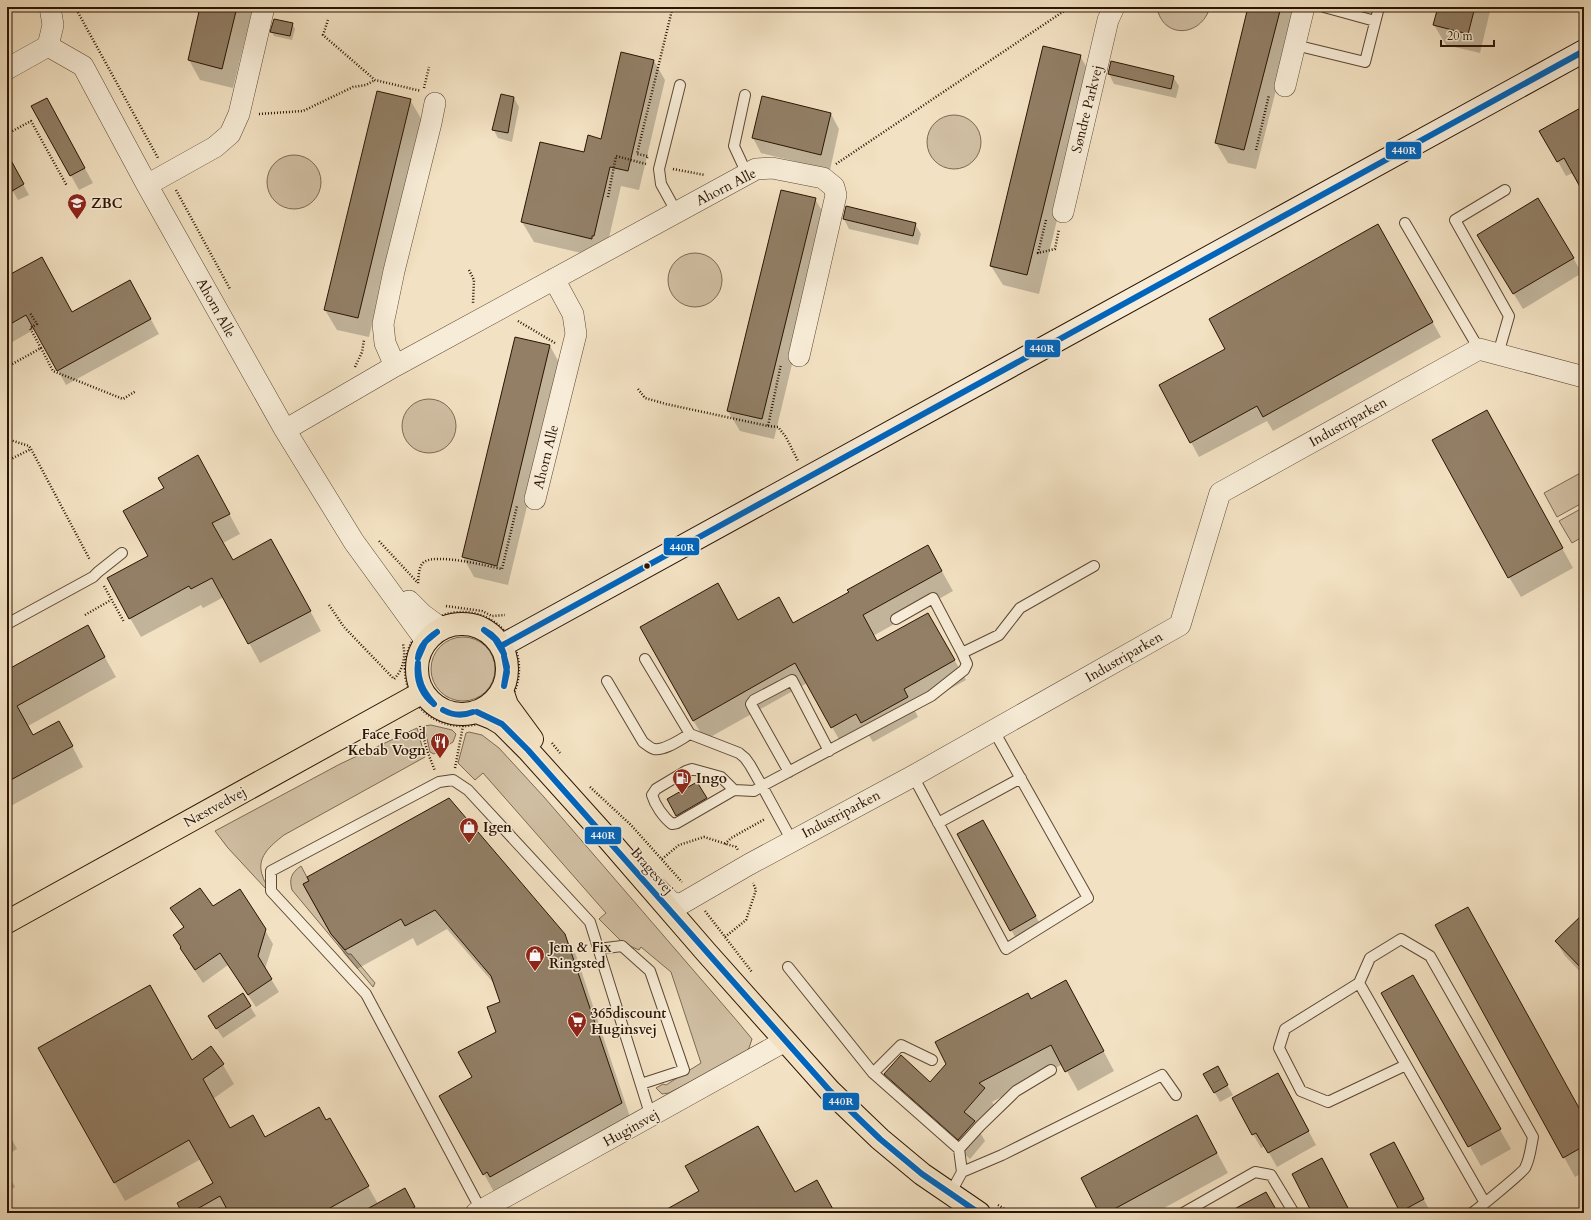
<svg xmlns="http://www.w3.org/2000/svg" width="1591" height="1220" viewBox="0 0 1591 1220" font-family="Cardo,serif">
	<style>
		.green { fill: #d0bea2; stroke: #7e6952 }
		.shadow { fill: #0003 }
		.building { fill: #927f66; stroke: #2b1403 }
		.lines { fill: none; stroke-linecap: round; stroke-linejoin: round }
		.lane-casing { stroke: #5d4733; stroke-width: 12 }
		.street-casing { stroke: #5d4733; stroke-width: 22 }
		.secondary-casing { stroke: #2b1403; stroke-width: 24 }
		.primary-casing { stroke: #2b1403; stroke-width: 24 }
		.path { stroke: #2b1403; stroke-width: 2.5; stroke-dasharray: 1 2; stroke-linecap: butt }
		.lane { stroke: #f7ecd7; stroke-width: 10 }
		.street { stroke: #f7ecd7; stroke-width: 21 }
		.secondary { stroke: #f7ecd7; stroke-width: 22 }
		.primary { stroke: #f2e1c2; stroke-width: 22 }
		.bus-1-casing { stroke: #f7ecd7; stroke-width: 9 }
		.bus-1 { stroke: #0065bd; stroke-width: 6 }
		.bus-dot { fill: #2b1403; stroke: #f7ecd7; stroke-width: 1.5 }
		.labels { text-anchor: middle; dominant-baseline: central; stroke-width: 3; stroke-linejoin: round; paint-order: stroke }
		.street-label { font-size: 14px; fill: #2b1403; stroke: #f7ecd7 }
		.poi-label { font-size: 14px; font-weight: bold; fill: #2b1403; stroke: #f7ecd7; text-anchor: start }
		.line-badge { stroke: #f7ecd7; stroke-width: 1.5 }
		.badge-label { font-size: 11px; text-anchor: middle; font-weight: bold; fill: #fff }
	</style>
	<rect width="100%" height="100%" fill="#f2e1c2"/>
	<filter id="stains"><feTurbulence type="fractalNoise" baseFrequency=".005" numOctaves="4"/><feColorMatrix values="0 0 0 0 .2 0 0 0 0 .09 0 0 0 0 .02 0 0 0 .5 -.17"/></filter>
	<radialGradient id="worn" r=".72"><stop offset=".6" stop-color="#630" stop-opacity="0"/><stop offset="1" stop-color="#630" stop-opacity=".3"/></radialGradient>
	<path class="green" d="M1157,7H1210C1201,38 1162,39 1157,7Z
		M927 142a27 27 0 1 1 54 0a27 27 0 1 1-54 0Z
		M267 182a27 27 0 1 1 54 0a27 27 0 1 1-54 0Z
		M668 280a27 27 0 1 1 54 0a27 27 0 1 1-54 0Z
		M402 426a27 27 0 1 1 54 0a27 27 0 1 1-54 0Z
		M1584,471V502L1557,517L1544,493Z
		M1584,507V536L1572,543L1559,521Z
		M431 669a32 32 0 1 1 64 0a32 32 0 1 1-64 0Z
		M431,725L452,730L456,734L453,742L434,754L430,752L424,726Z
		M417,728L425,757L284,835C270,846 255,858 263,877C264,882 268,884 266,889L228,848L215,831L340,764Z
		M469,732L482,735L499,748L544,797L738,1022L752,1039L749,1048L742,1055L669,1093L662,1094L656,1088L663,1084L666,1085L701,1063L671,972L641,947L639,950L623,943L599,919L606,913L483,773L475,780L458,763L466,733Z
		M301,866L309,881L303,884L331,934L348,954H351L375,983L373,987L292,890C289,879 291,873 301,866Z"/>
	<path class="shadow" d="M201,7H253L233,88L200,80L189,60Z
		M1249,7H1297L1256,169L1228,163L1216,143Z
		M1439,7H1491L1480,53L1446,45L1434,25Z
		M292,24L295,29L292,40L274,36L272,32Z
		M1080,56L1092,76L1039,294L1003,285L991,266Z
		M654,61L665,80L639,190L621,186L605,255L603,258L534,242L522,222L585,153L602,140Z
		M1111,63L1173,77L1179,86L1176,98L1114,84L1109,74Z
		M514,98L519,107L512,142L498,138L493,129Z
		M410,100L422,120L369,337L337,330L325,310Z
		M32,106L55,114L93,183L79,190Z
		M1584,107V192L1573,173L1566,176L1541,131Z
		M831,114L839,129L830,170L761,153L753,138Z
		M7,155L29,195L18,200L7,181Z
		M815,199L827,219L774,439L740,431L728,411Z
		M846,208L915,224L921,234L918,245L849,229L844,219Z
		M1386,240L1441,337L1273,431L1267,421L1199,457L1160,385L1227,349Z
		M1487,250L1573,258L1582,273L1523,309Z
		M7,277L72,313L138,296L159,334L66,385L35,329L7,345Z
		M550,346L561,366L508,585L474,577L463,557Z
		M1498,431L1573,568L1521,597L1509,577Z
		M7,468L12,477L7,479Z
		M209,476L240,534L223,543L233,561L282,559L321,631L260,663L224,597L203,608L201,605L141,637L130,618L149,557Z
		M939,566L953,591L873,636L877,642L928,614L966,680L914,709L918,717L873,742L868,734L844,748L807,683L705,740L693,720L738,621L793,624Z
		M99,647L116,677L28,726L33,736L70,742L83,767L7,808V671Z
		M697,784L708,803L680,820L669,800Z
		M991,836L1044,931L1020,945L1011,930Z
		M304,884L564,935L576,955L632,1123L495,1194L484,1174L473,1077L497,1033L501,1003L496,986L447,929L417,946L413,938L357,969L344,954Z
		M213,908L265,930L273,944L265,969L279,992L256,1007L228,965L203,983L189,962L174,935L184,928L172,909Z
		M1584,914V976L1565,956L1556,941Z
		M1412,977L1511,1149L1481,1166L1382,994Z
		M243,995L256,1016L223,1038L215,1026Z
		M1077,1001L1114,1071L1078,1091L1063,1064L992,1102L996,1108L978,1129L985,1141L970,1159L897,1094L886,1074L930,1083Z
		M39,1048L223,1065L234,1084L213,1099L230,1129L265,1138L326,1122L341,1138L378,1204L404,1189L418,1213H183L214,1183L201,1159L125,1201Z
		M1217,1068L1233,1095L1220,1102L1205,1075Z
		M1286,1088L1316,1145L1277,1167L1265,1146L1261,1148L1233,1099Z
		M1584,1118V1172L1575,1177L1564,1157Z
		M7,1130L17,1149L7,1155Z
		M1208,1136L1228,1173L1155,1213H1101Z
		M1394,1143L1402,1158L1431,1213H1402L1372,1154Z
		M7,1173L15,1187L7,1192Z
		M1330,1174L1350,1213H1313Z"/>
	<path class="building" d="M200,7H237L222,69L188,60Z
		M1248,7H1281L1244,150L1215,143Z
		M1438,7H1475L1468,34L1433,25Z
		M274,19L293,23L290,36L270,32Z
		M1043,46L1081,55L1027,275L990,266Z
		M621,52L654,60L628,171L610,167L594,236H592V239L521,222L540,142L584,152L588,135L601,139Z
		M1111,61L1174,76L1171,89L1108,74Z
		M377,91L411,99L358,318L324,310Z
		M501,94L514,97L508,133L492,130Z
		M762,96L831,113L821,155L752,138Z
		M47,98L85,168L70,176L31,106Z
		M1584,106V194L1564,158L1557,162L1539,131Z
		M7,153L24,184L12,191L7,183Z
		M781,190L816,198L762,419L727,411Z
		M1538,198L1574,258L1513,294L1477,235Z
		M846,206L916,223L913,236L843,219Z
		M1378,224L1433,322L1263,417L1257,406L1190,443L1159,385L1225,349L1209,319Z
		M42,257L72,312L130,280L151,319L57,371L26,315L7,326V276Z
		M515,337L550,345L497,566L462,557Z
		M1487,410L1563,548L1508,578L1432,440Z
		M198,455L230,514L212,523L233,560L271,539L311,611L248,644L212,578L191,589L189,586L129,619L107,578L148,556L123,511L164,488L158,478Z
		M928,545L942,571L863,615L877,641L928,613L955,660L904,689L908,697L861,723L856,714L831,728L795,663L693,721L640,627L718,583L738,620L779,597L793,623L849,592L847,590Z
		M88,625L105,657L17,706L33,735L59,721L73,746L7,782V670Z
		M697,782L707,798L676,816L667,799Z
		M449,798L565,934L622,1103L490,1177L487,1172L483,1175L439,1096L472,1077L458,1052L496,1032L487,1007L500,1002L491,976L435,910L405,926L401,919L345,950L331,934L303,884L309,881L307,877Z
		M983,820L1036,916L1010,931L957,834Z
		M200,888L213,906L240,889L266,929L258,956L272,979L248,995L220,953L195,970L180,948L181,947L173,935L184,927L170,908Z
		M1468,907L1584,1117V1146L1563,1158L1435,925Z
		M1584,913V971L1555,941Z
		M1413,975L1501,1129L1468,1147L1381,993Z
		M1066,980L1104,1051L1065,1072L1051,1045L979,1083L985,1088L964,1112L975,1121L958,1140L884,1074L901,1055L930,1082L946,1064L935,1042L1028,993L1031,999Z
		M150,985L192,1060L211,1046L224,1064L203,1079L230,1128L253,1115L265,1137L319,1107L326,1120L330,1118L369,1186L321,1213H229L220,1196L190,1213H182L177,1203L213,1183L189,1140L114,1183L38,1048Z
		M243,993L251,1006L216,1029L208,1016Z
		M1218,1066L1228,1085L1214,1093L1203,1074Z
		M1278,1073L1309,1131L1268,1153L1256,1133L1252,1135L1232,1098Z
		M1197,1115L1217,1153L1107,1213H1099L1081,1178Z
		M758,1126L795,1192L817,1180L835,1213H660L699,1191L685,1166Z
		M1394,1142L1424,1199L1400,1212L1370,1154Z
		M1322,1158L1348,1208L1339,1213H1312L1292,1174Z
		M405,1188L415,1207L404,1213H360Z
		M1266,1192L1278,1213H1227Z"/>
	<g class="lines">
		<g class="lane-casing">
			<path id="lane" d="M1324,7L1375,21
				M1295,45L1365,62L1379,7
				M745,95L734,146L747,174
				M677,213L661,184L659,169L680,85
				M1405,223L1479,349
				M1498,354L1509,316L1455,220L1505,190
				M7,624L93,577L98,572L122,553
				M962,653L999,635L1020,608L1094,566
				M645,659L690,734L739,753L745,758L750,765L762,786L931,696L964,670L967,664L962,653L933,598L896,619
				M607,681L643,742C646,744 650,748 654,749C665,751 681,739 690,734
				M789,772L753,708L751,704L754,700L792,680L829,751
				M913,776L1006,949L1088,898L994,731
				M734,790L677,823L672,824C663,817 655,805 652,795L656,789L686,771L692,769L721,777L734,790L754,791L762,786L792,841
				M938,823L1021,778
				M598,949L622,946L650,971L684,1070L641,1084
				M788,967L873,1073L959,1149
				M1359,983L1285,1029L1279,1048L1301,1091L1328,1102L1406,1065
				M873,1073L901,1045L932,1060
				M962,1172L1002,1155L1162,1075L1176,1095
				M950,1194L962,1172L959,1149L980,1126L1016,1091L1051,1070
				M481,1210L366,994L271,891V871L439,782L453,780L468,790L590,922L651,1117
				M1183,1213L1255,1172L1271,1175L1294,1213
				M1472,1213C1478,1209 1522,1173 1525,1168C1530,1159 1531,1146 1533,1137L1430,956L1401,939L1370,958L1359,983L1485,1203"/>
		</g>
		<g class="street-casing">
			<path id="street" d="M48,46L83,66L147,185L285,430L354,542L426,641
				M7,69L48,46L53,25L50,7
				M1285,86L1304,7
				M147,185L215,147L230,134L239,114L264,7
				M1063,212L1108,20L1114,7
				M395,366L385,343L383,324L394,271L431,123L435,103
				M285,430L395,366L756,169L772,168L823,178L834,187L836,195L799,356
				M535,499L576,334L573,314L554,279
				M409,601L422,614L441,628
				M657,888L672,903L681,904L748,865L913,776L1180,625L1220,493L1479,349L1584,377
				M476,1213L785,1041"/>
		</g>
		<g class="secondary-casing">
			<path id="secondary" d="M501,646L1584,51"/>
		</g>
		<g class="primary-casing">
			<path id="primary" d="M417 669a45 45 0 1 1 90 0a45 45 0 1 1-90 0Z
				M502,690L507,705L532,739
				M477,712L492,718L502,724L528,750L609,840L706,952L830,1091L880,1139L922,1174L979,1213
				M7,922L423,692"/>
		</g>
		<path class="path" d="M75,7L158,158
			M328,20L323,35L375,80L421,91
			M424,88L429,67
			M259,114L303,111L353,87L366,85L375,80
			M7,134L31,121L67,186
			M1256,150L1269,95
			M647,158L648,156L637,154L672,10
			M836,164L1070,7
			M673,169L705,175
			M176,190L230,289
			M608,197L616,156L646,164
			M1046,220L1038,253L1055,249L1059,229
			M469,270L474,280L473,303
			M518,321L555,343
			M41,348L53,371L123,399L136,391
			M7,367L41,348L30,328L37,324L30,313
			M355,367L362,352L364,340
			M638,389L645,398L666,404L768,426L781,364
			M768,426L778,427L786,437L798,461
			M7,439L29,446L31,449
			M7,461L31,449L90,560
			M379,541L418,583
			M418,583C419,576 418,567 424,562C437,553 487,566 502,569L517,506
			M104,586L124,622
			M329,605L344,627L394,679C403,670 406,657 403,644
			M446,606L482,611L492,616L505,615
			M405 669a57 57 0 1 1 114 0a57 57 0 1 1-114 0Z
			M85,615L111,600
			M420,726L428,753L435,771
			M552,743L560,753
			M455,768L463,726
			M590,787L631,825L682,882
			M725,844L731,838L765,819
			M662,859L679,845L704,837L736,847L738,850
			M705,911L752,972
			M725,937L746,920L756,890L753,883
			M998,1205L1011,1213"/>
		<use href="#lane" class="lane"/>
		<use href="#street" class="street"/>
		<use href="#secondary" class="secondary"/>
		<use href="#primary" class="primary"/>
		<g class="bus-1-casing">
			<path id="bus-1" d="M484,630C494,635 501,644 504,654
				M484,630L495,639L504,654
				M501,646L1584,51
				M418,658C419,646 428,638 437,632
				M418,658L425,642L437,632
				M418,663C418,681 422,690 434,704
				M418,663C416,679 420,693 434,704
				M504,686L507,672L504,656
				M504,686L507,667L504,656
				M443,710C452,715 463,716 473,712
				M477,712L502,724L528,750L830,1091L880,1139L922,1174L979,1213"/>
		</g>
		<use href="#bus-1" class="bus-1"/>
	</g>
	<defs>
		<g id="school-pin" transform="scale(1)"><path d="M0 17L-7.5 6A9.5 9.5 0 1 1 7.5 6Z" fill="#8f2418" stroke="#f7ecd7"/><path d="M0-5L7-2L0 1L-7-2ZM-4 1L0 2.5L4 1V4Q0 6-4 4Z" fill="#fff"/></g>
		<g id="restaurant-pin" transform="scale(1)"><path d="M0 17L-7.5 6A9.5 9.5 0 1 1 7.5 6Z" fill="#8f2418" stroke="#f7ecd7"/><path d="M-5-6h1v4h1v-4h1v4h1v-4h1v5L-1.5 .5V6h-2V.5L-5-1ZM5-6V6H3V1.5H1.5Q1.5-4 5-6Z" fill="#fff"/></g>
		<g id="fuel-pin" transform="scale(1)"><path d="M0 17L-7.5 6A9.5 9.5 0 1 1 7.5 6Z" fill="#8f2418" stroke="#f7ecd7"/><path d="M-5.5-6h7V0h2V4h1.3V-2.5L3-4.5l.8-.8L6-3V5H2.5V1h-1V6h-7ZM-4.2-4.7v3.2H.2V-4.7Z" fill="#fff"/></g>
		<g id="shop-pin" transform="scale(1)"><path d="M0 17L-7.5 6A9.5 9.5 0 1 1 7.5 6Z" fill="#8f2418" stroke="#f7ecd7"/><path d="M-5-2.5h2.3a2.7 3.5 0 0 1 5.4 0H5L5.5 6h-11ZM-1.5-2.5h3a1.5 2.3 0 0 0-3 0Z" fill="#fff"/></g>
		<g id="supermarket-pin" transform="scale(1)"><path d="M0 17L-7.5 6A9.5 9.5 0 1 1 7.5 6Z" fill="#8f2418" stroke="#f7ecd7"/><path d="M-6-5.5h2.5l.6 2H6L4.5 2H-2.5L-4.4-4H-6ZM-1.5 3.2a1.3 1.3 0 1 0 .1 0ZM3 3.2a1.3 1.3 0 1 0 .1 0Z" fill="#fff"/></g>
	</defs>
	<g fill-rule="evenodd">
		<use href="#school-pin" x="77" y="203"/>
		<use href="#restaurant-pin" x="440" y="742"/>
		<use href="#fuel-pin" x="682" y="778"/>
		<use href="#shop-pin" x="469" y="827"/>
		<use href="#shop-pin" x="535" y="955"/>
		<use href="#supermarket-pin" x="577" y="1021"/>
	</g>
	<circle class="bus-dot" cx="647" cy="566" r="3.5"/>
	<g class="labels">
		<g class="street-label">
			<text transform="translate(1087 109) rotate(-76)">Søndre Parkvej</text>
			<text transform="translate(726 187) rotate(-27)">Ahorn Alle</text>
			<text transform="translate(216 308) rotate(61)">Ahorn Alle</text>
			<text transform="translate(1348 422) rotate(-29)">Industriparken</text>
			<text transform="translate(546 457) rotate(-76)">Ahorn Alle</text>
			<text transform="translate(1124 657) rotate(-30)">Industriparken</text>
			<text transform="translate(215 807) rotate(-29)">Næstvedvej</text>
			<text transform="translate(841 814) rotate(-28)">Industriparken</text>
			<text transform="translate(652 871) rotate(49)">Bragesvej</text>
			<text transform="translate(631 1128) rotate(-29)">Huginsvej</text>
		</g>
		<g class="poi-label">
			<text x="91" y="203">ZBC</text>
			<text x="426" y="734" text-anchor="end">Face Food<tspan x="426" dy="16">Kebab Vogn</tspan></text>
			<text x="696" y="778">Ingo</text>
			<text x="483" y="827">Igen</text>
			<text x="549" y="947">Jem &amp; Fix<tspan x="549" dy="16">Ringsted</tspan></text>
			<text x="591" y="1013">365discount<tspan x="591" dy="16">Huginsvej</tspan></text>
		</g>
	</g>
	<g class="line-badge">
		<rect x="1385" y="141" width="37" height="19" rx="4" fill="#0065bd"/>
		<rect x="1024" y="339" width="37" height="19" rx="4" fill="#0065bd"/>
		<rect x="663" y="537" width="37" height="19" rx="4" fill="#0065bd"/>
		<rect x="584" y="826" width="38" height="19" rx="4" fill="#0065bd"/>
		<rect x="822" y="1092" width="38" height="19" rx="4" fill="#0065bd"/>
	</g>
	<g class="badge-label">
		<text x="1404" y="154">440R</text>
		<text x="1042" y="352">440R</text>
		<text x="682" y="551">440R</text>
		<text x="603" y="839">440R</text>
		<text x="841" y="1105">440R</text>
	</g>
	<rect width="1591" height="1220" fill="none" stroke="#f2e1c2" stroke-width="24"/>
	<rect x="8" y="8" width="1575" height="1204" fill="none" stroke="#2b1403" stroke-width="2"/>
	<rect x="12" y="12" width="1567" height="1196" fill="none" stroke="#2b1403"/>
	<path d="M1441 40v6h53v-6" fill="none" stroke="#2b1403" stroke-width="2"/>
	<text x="1447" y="40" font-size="12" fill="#2b1403" stroke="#f7ecd7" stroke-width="3" paint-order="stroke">20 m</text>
	<rect width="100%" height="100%" filter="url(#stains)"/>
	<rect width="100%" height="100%" fill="url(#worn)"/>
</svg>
